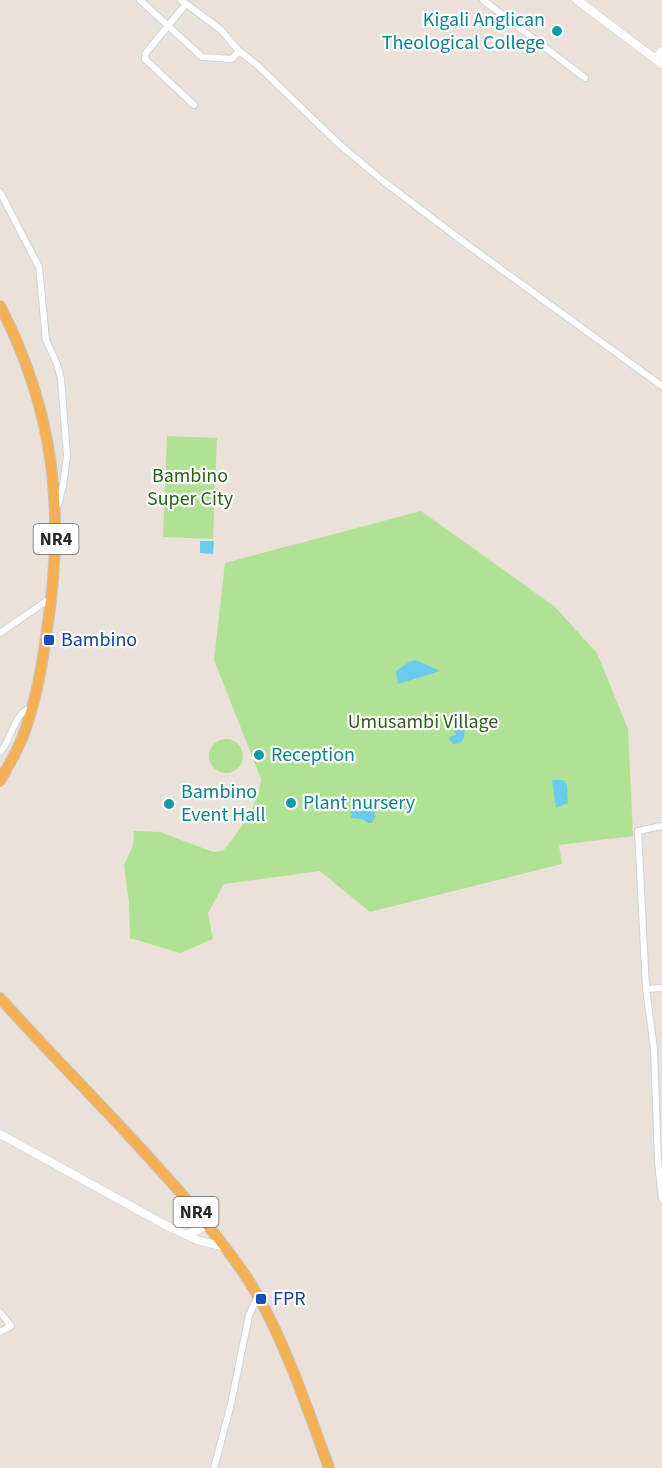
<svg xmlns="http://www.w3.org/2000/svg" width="662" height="1468" viewBox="0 0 662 1468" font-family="'Source Sans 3',sans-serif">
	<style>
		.green { fill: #b0e194 }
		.water { fill: #6accec }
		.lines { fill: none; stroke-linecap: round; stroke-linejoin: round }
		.minor-casing { stroke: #cdd1e0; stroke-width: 8 }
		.tertiary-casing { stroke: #cdd1e0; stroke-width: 9 }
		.trunk-casing { stroke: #c3c3c3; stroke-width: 12 }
		.minor { stroke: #fff; stroke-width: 6 }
		.tertiary { stroke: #fff; stroke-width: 8 }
		.trunk { stroke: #f5b054; stroke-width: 10 }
		.culture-dot { fill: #0f9aa8; stroke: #fff; stroke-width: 2 }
		.transit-dot { fill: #1a4fb4; stroke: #fff; stroke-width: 2 }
		.labels { text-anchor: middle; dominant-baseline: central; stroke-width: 4.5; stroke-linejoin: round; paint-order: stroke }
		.shield { fill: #fff; stroke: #686868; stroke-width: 1.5 }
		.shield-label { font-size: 18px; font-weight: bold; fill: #272727 }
		.culture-label { font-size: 20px; fill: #0d838f; stroke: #fff; text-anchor: start }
		.park-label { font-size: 20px; fill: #2a6119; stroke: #fff }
		.transit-label { font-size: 20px; fill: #164399; stroke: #fff; text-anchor: start }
	</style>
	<rect width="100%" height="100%" fill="#eae2d8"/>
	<path class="green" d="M167,436L217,438L213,539L163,537Z
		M421,511L554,606L597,653L628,729L633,836L559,845L562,864L370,912L320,871L224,884L208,913L213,939L180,953L130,938L129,902L124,865L133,846L134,831L160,832L213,852L223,851C240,829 258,808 261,779L214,660L225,563Z
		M209 756a17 17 0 1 1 34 0a17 17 0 1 1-34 0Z"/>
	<path class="water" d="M200,541H214L213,554L200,553Z
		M416,660L440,671L398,684L396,671L409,662Z
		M457,721H462C466,729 467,745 453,744L449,739L451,736L456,735L453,728Z
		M552,780H563L567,785L568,803L556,808Z
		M359,806H372L376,816L372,823H368L362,819L351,818V811L359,810Z"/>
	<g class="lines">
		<g class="minor-casing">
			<path id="minor" d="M140,0L202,57L232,59L239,51
				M181,0L220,29L239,51L256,64L339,144L383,181L469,246L662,386
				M483,0L585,78
				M185,5L145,54V59L194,105
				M0,192L39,267L46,340L57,364L61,379L67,456L63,485L58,505
				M0,633L51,598
				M0,752C13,739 12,714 32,707
				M662,826L638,831L646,989L654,1049L658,1161L662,1199
				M646,989L662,988
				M0,1312L11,1326L0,1332
				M214,1468L231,1404L249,1315L258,1296"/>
		</g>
		<g class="tertiary-casing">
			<path id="tertiary" d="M577,0L662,64
				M655,59L662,51
				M0,1134L167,1226L197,1240L224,1247
				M186,1235L208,1225"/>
		</g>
		<g class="trunk-casing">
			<path id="trunk" d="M0,306C55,412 65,513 47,630C42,666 36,702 23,736C17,752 8,766 0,781
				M0,998C61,1066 126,1129 185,1198C211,1229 238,1261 258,1296C288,1350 308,1410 329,1468"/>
		</g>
		<use href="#minor" class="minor"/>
		<use href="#tertiary" class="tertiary"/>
		<use href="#trunk" class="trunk"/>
	</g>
	<g class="culture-dot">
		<circle cx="557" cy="31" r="6"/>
		<circle cx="259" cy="755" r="6"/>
		<circle cx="291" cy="803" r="6"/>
		<circle cx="169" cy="804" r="6"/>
	</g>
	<g class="transit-dot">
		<rect x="43" y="634" width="12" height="12" rx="3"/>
		<rect x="255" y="1293" width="12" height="12" rx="3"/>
	</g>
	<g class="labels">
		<g class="shield">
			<rect x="33.5" y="524" width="45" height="30" rx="4.5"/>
			<rect x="173.5" y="1197" width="45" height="30" rx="4.5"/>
		</g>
		<g class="shield-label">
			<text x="56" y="539">NR4</text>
			<text x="196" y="1212">NR4</text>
		</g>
		<g class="culture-label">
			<text x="545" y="20" text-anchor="end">Kigali Anglican<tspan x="545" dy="23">Theological College</tspan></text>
			<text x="271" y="755">Reception</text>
			<text x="181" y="792">Bambino<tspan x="181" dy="23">Event Hall</tspan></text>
			<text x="303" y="803">Plant nursery</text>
		</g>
		<g class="park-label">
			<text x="190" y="476">Bambino<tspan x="190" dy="23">Super City</tspan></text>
			<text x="423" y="722">Umusambi Village</text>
		</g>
		<g class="transit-label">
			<text x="61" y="640">Bambino</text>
			<text x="273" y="1299">FPR</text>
		</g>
	</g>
</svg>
